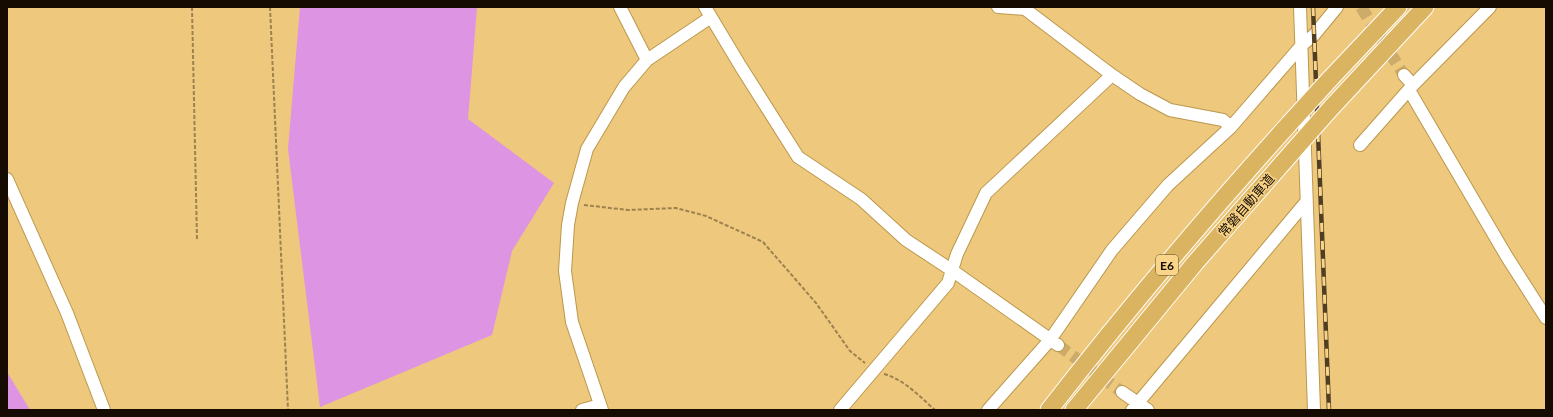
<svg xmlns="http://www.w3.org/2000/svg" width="1553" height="417" viewBox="0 0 1553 417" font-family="Lato,'Noto Sans JP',sans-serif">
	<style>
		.green { fill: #dd94e3 }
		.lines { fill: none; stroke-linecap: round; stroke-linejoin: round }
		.minor-tunnel { stroke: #cdac6a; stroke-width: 12; stroke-dasharray: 12 6; stroke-linecap: butt }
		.minor-casing { stroke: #bb984d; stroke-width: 14 }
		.highway-casing { stroke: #fff; stroke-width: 19 }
		.path { stroke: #9d824f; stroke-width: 2; stroke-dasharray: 4 2; stroke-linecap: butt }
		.minor { stroke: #fff; stroke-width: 12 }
		.highway { stroke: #dbb461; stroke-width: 17 }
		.rail-casing { stroke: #503e22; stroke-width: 4.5 }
		.rail { stroke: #fad589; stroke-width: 3; stroke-dasharray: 9; stroke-linecap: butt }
		.highway-bridge-casing { stroke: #fff; stroke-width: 19; stroke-linecap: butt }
		.highway-bridge { stroke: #dbb461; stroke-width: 17 }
		.labels { text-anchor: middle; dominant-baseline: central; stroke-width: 3; stroke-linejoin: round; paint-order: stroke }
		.shield { fill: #fad589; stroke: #5a4829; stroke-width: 1 }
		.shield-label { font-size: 12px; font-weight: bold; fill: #150b00 }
		.street-label { font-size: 13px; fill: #150b00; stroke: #fad589 }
	</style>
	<rect width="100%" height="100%" fill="#edc87d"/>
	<path class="green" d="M300,7L477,8L468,119L554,183L512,251L492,335L320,407L288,149Z
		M7,372L30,410H7Z"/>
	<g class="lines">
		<path class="minor-tunnel" d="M1361,7L1404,75
			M1058,345L1122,392"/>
		<g class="minor-casing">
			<path id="minor" d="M620,7L647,60
				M705,7L741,67L798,157L861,199L906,240L953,271L1058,345
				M998,7L1025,9L1112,75L1140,94L1170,110L1223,120L1231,127
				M1300,7L1314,410
				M1404,75L1413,85
				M1409,90L1507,257L1546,318
				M1360,145L1413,85L1490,7
				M7,179L67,313L104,410
				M1122,392L1148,410
				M582,410L600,405
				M602,410L572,322L565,271L568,225L572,203L587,149L624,87L647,60L711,17
				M840,410L948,283L957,254L986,193L1112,75
				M988,410L1050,340L1112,250L1168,185L1231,127L1302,45L1314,35L1337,7
				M1132,410L1306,202"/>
		</g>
		<g class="highway-casing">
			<path id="highway" d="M1329,80L1398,7
				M1331,108L1425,7
				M1049,410C1125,312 1206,216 1289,124
				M1074,410L1195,263L1294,150"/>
		</g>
		<path class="path" d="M192,7L197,240
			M270,7L288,410
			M584,205L628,210L676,208L706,216L763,242L816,303L850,351L865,363
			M884,374C905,380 919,396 935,410"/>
		<use href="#minor" class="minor"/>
		<use href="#highway" class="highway"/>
		<g class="rail-casing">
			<path id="rail" d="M1313,7L1329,410"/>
		</g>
		<use href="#rail" class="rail"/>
		<g class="highway-bridge-casing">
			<path id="highway-bridge" d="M1289,124L1329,80
				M1294,150L1331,108"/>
		</g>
		<use href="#highway-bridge" class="highway-bridge"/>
	</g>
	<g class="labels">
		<rect class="shield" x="1156" y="255" width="22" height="20" rx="3"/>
		<g class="shield-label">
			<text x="1167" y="265">E6</text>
		</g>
		<g class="street-label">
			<text transform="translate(1246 205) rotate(-49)">常磐自動車道</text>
		</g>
	</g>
	<rect width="1553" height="417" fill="none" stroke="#150b00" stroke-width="16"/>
</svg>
